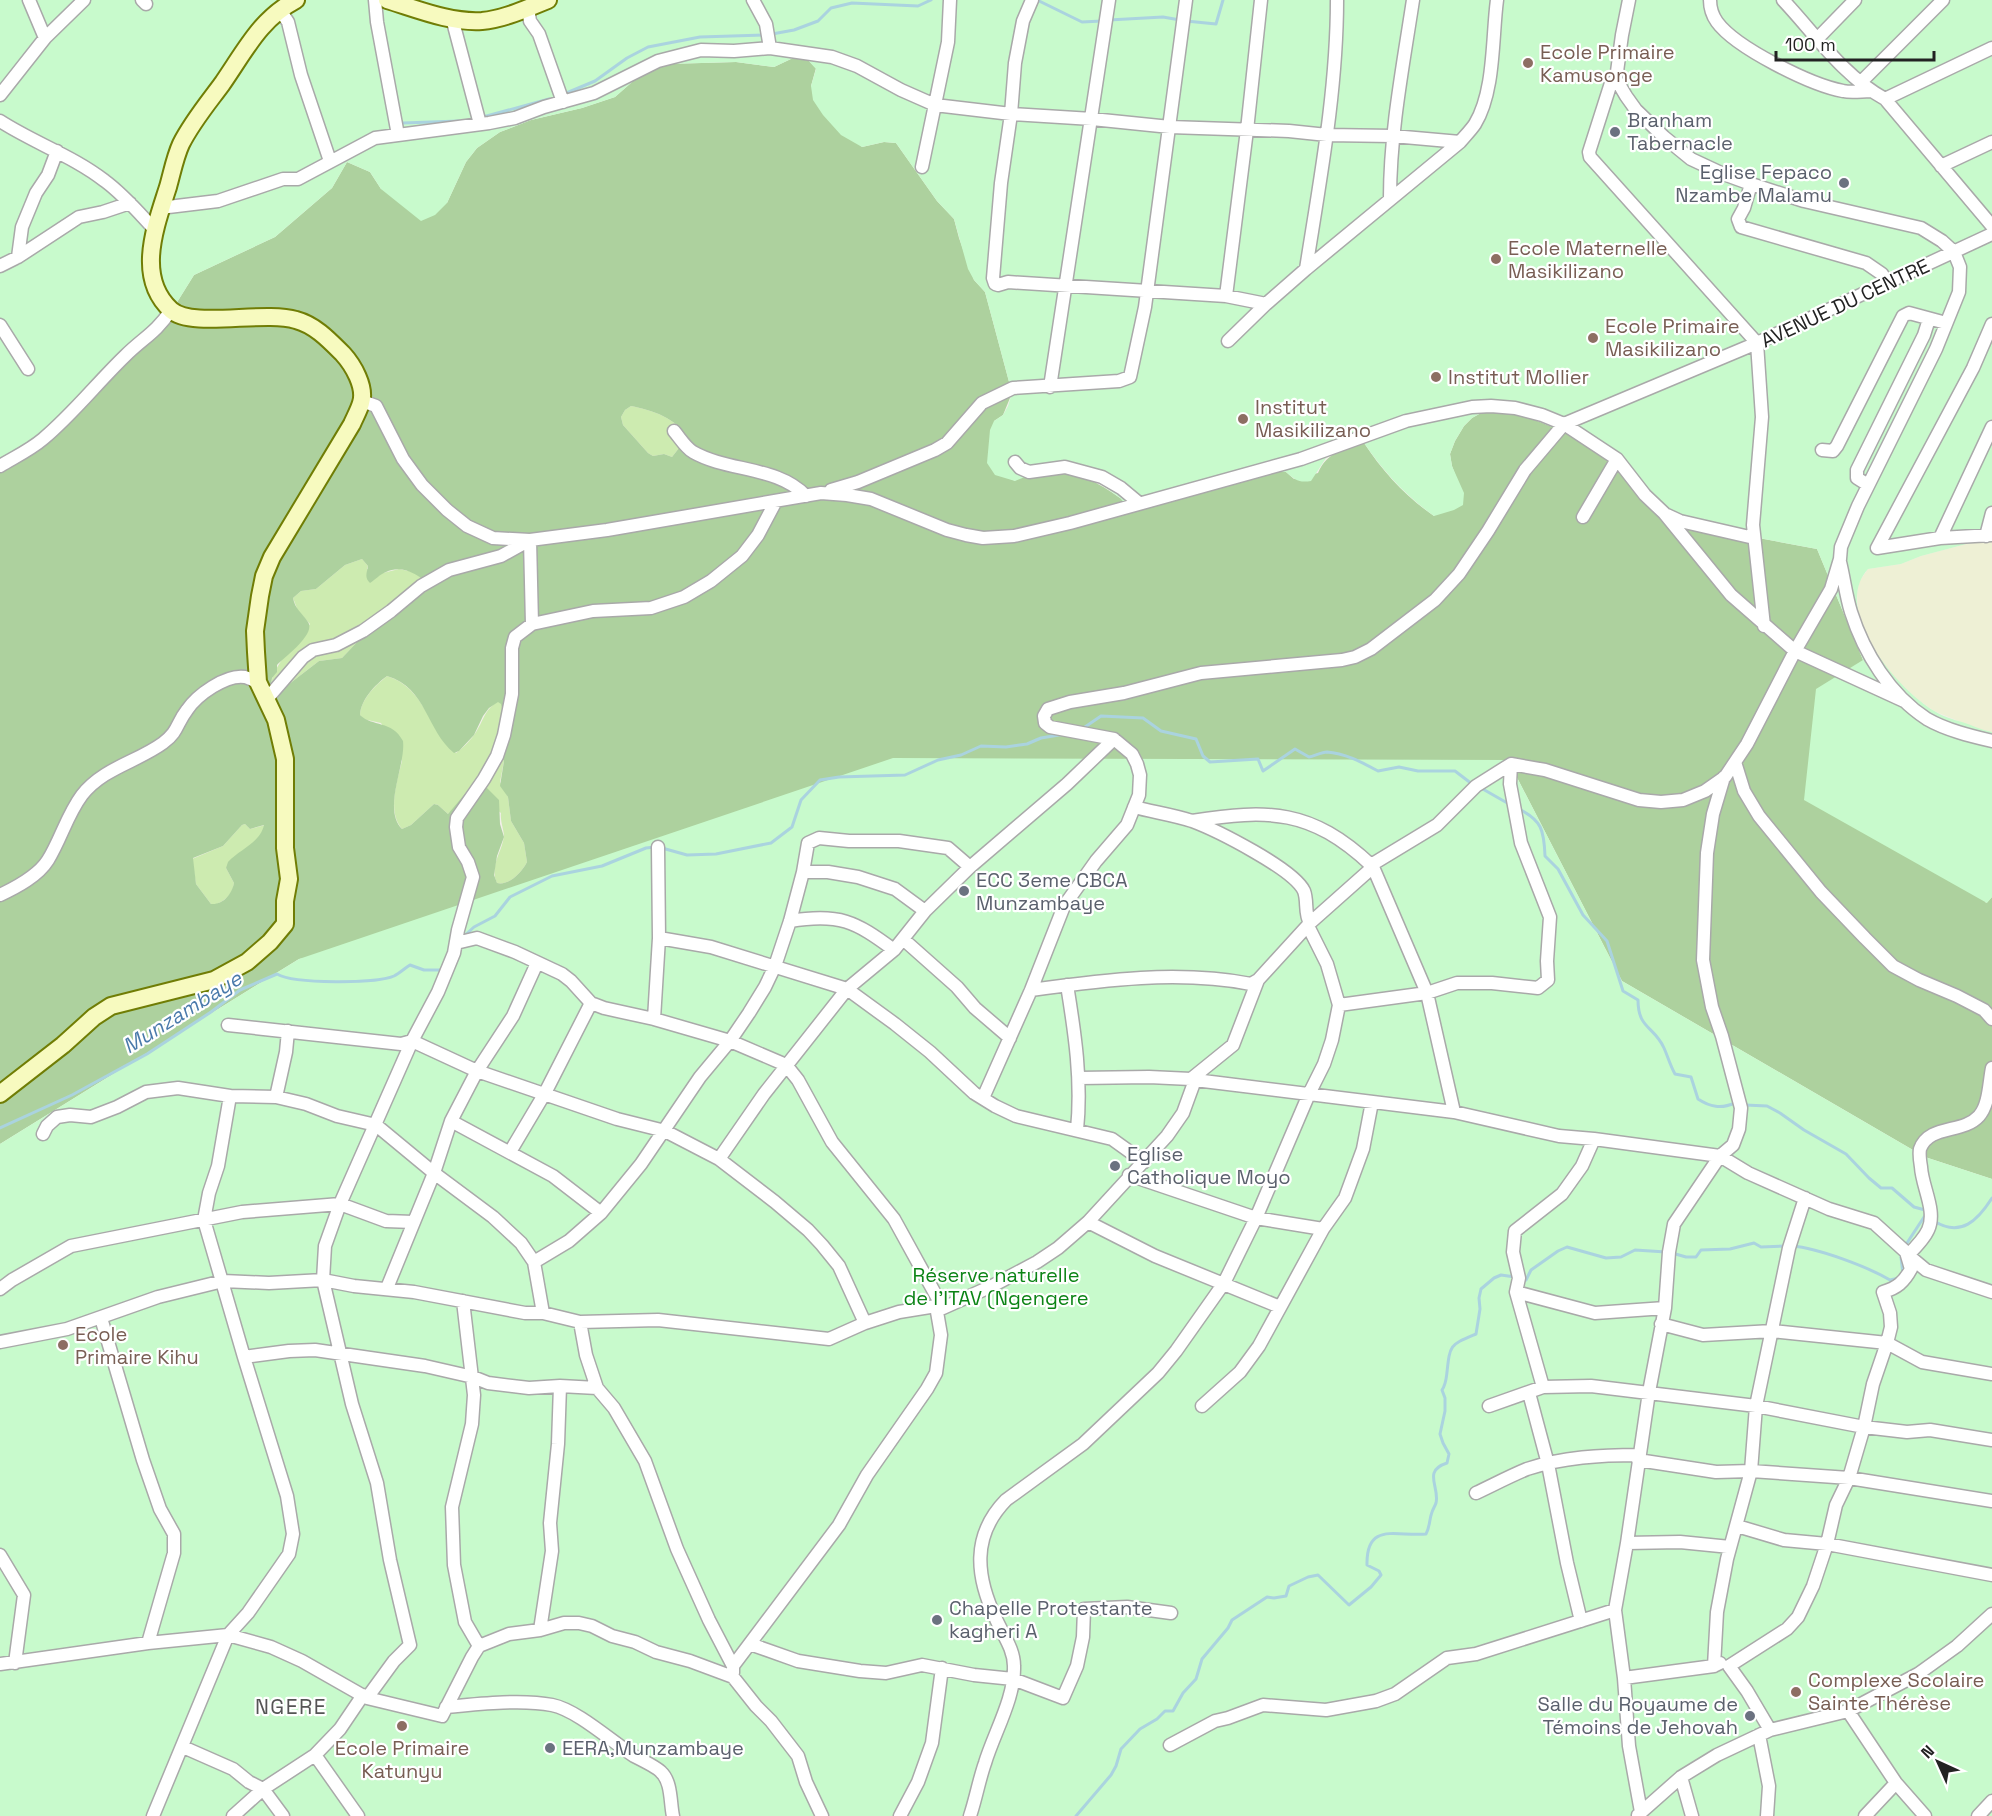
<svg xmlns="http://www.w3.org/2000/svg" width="1992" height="1816" viewBox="0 0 1992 1816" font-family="'Space Grotesk',sans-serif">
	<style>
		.farmland { fill: #eef0d5 }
		.grass { fill: #cdebb0 }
		.forest { fill: #add19e; fill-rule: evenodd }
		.park { fill: #c8facc }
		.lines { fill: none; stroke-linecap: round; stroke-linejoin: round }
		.stream { stroke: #aad3df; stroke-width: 3 }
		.street-casing { stroke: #a9a9a9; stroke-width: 15 }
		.secondary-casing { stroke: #707d05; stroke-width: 20 }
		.street { stroke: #fff; stroke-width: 12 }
		.secondary { stroke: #f7fabf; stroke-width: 16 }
		.education-dot { fill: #8d6e63; stroke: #fff; stroke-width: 2 }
		.worship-dot { fill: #6b7280; stroke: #fff; stroke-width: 2 }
		.labels { text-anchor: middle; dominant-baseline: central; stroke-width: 4.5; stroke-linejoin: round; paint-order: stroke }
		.education-label { font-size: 20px; fill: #785e54; stroke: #fff; text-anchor: start }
		.worship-label { font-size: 20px; fill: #5b616d; stroke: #fff; text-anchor: start }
		.street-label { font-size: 20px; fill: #222; stroke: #fff }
		.park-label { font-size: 20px; fill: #0c8416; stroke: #fff }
		.water-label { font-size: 21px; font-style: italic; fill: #4a7aab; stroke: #fff }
		.neighbourhood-label { font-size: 21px; letter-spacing: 1.5px; fill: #555; stroke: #fff }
	</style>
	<rect width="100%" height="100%" fill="#f2efe9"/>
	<path class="farmland" d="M1992,541V732L1978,729L1934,711L1916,698L1892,675L1878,656L1866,634L1858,611L1857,594L1859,582L1868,569L1901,564L1921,556L1970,543Z"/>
	<path class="grass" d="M631,406C651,410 679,418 686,439L672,457L664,454L653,456L648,453L623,425L621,417L625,410Z
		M362,559L368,566L367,569L383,573L399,569L413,572L424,579L430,586L425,591L401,607L360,639L342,658L319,661L280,691L271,684C273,666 298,640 310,624L298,611L293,598L301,591L316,589L345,565Z
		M387,676C424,687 429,729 456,753C463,748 471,740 476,732C485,718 483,712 498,701L502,704L503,713L495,744L504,761L500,782L508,797L511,821L524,843L527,862C522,872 509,886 497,883C489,867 502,852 504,836C504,830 500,821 501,813L469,788L455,808L448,814L438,805L434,804L411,825L402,829C387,812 397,781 402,761L381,723L363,719L360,715C361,699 375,686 387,676Z
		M245,824L250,829L265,825C261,842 239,856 226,868L234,883C233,895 225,900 215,905L211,904L196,884L192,859L223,846L242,825Z"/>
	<path class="forest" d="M793,58H806L816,68L811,86L862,147L884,142L896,143L937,201L954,219L959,238L974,280L985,292L1012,393L1003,415L994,421L1014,481C1055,460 1086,474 1120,498L1257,472H1286L1294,479L1318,473C1328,450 1343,452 1364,443C1383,472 1406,497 1434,516L1456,477L1452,466L1450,454L1455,441L1464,426L1472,418L1488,409L1523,415L1579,438L1615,464L1662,520L1817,549L1863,660L1986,903L1992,897V1179L1925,1157L1622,981L1508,760L299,959L0,1144V469L161,328L194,275L275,237L332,188L347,162L370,172L381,189L447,203L466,162L477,148L500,132L531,120L582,108L615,97L640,75L667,64L736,62L774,67ZM631,406C651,410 679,418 686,439L672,457L664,454L653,456L648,453L623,425L621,417L625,410ZM362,559L368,566C367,573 364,577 370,583C375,580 380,574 386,572C401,564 419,574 430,586L425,591L401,607L360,639L342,658L319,661L280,691L271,684L272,678L277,672V665C286,656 316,634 308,622C302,613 295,609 293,598L301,591L316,589L345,565ZM387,676C427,688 426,730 454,753L459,751L474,735L483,716L489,708L498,702L501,704L503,713L495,744L504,761L500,786L508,797L511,821L524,843L527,862C522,872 509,886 497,883L494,875L497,856L504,837L500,824L499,800L487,788L474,783L448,814L438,805L434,804L411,825L402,829C382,809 406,765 403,741C392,720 372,727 360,715C361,699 375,685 387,676ZM245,824L250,829L264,825C260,843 240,849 228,862L226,868L234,883C232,894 223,905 211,904L196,884L193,858L223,846L242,825Z"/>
	<path class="park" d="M0,0H1992V541L1970,543L1921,556L1901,564L1868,569C1830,611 1899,691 1936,712C1944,717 1952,719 1962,722C1972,725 1981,730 1992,732V897L1987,903L1804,800L1816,689L1863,660L1817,549L1662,520L1615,464L1579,438L1523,415L1488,409L1472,418L1464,426L1455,441L1450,454L1452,466L1464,493L1463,505L1454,510L1434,516C1406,496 1383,471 1364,443L1332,453L1326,458L1311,481C1299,483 1295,480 1286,472H1257L1128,507L1120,498L1098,482L1077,474L1057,470L1035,473L1015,481L995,475L987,463L990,430L994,421L1003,415L1008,406L1012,393L985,292L974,280L968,269L954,219L937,201L896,143L884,142L862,147L841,135L823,115L813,100L811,86L816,69L806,58H793L774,67L736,62L667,64L640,75L615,97L582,108L531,120L500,132L477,148L466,162L447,203L435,215L421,221L381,189L370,172L347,162L332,188L275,237L194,275L161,328L0,469Z
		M893,758L1508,760L1622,981L1925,1157L1992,1179V1816H0V1144L299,959Z"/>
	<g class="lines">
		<path class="stream" d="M1037,0L1082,22L1102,21
			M1109,20L1163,17L1180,20
			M1186,21L1216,24L1223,0
			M772,34L794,30L818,21L831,8L852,3L918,6L931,0
			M564,94L595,81L627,58L648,47L700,37L765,35
			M483,117L549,99
			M403,123L459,121
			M1082,729L1101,716L1143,718L1161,731L1196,739L1203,756L1210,762L1258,759L1263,771L1295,749L1309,757C1314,756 1322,752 1327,752C1345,753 1363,763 1378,771L1399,767L1418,771H1455L1472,784
			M1481,788L1509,804
			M1517,808C1542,820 1544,830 1545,856L1558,869L1583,915L1607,941L1623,991L1638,1000C1638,1029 1654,1026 1664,1048C1668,1057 1670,1065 1675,1074L1691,1077L1698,1099C1710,1107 1721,1109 1735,1103
			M662,848L687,855L716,854L771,843L792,827L801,800L820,780L839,777L905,775L938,760L961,755L981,746L1006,747L1027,744L1041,738L1065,734
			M463,937L474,927L495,916L510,897L552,876L602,866L646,848L655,847
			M1745,1105L1767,1106L1780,1113L1804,1130L1846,1154L1869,1178L1881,1188H1892L1914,1207L1925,1210
			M0,1128L72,1095L147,1054L211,1012L240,990L277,974C294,984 376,984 394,976C400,973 405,968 410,965L424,970H441L443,967
			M1934,1221C1961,1238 1978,1220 1992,1198
			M1792,1246C1818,1248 1868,1267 1890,1280L1899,1278
			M1905,1246L1926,1214
			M1672,1253L1686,1257H1696L1701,1250L1730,1249L1754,1243L1761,1247L1786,1246
			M1901,1257L1903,1274
			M1521,1278L1526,1280L1531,1270L1558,1251L1567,1247L1606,1258L1621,1257L1635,1250L1666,1252
			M1076,1816L1111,1775L1116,1766L1121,1749L1140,1729L1157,1719L1165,1711H1173L1183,1693L1196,1679L1202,1659L1228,1628L1232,1620L1267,1597L1274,1598L1286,1596L1289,1586L1308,1577L1318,1575L1349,1605L1371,1587L1381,1575L1379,1571L1367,1565C1366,1521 1397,1537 1426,1534C1430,1527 1429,1520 1432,1512C1433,1509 1435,1506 1436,1503C1440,1487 1422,1471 1447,1463L1449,1454L1443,1443L1440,1434L1445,1411V1398L1442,1390C1446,1384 1446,1380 1447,1372C1450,1344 1450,1345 1476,1334L1480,1309L1479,1298L1481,1289L1494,1278L1501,1275L1515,1277"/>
		<g class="street-casing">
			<path id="street" d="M29,0L45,38
				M142,0L146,4
				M375,0L377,22L398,135
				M753,0L766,24L770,48
				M1032,0L1023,21L1015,63L1011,114L1001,183L993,278L995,284L998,285L1008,282L1226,296L1266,304
				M1710,0C1710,8 1712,15 1717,22C1736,48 1811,85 1843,91C1852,93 1862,91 1871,91
				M1783,0C1815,34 1843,76 1885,99L1992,226
				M528,8L530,21L539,34L563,102
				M280,10L288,22L301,75L330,161
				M452,18L480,124
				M1818,38L1855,0
				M1616,79L1610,86L1589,152L1590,157L1757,343L1762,417L1753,525L1764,626
				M1861,82L1943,0
				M0,95L45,38L84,0
				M1885,99L1992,48
				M0,121C34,143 73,156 105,181C124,195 139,213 155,230
				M1941,166L1992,142
				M922,167L948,42L950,0
				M1751,184L1744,208L1738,219L1741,227L1866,263L1882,274L1888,283
				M1390,198C1390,132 1403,66 1413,0
				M160,208L218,201L283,179H298L375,138L489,123L515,118L544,107L594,93L658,61L701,50L734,51L770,48L832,57L857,66L901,90L935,105L1011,114L1092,119L1170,127L1289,131L1327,135L1393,136L1460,142
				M18,257L22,227L36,193L48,175L57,151
				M0,266L18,257L79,217L103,212L130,203
				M1306,269C1320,180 1337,90 1337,0
				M1226,296L1247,130L1261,0
				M0,325L28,369
				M1228,341L1266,304L1306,269L1460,142C1465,136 1471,130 1475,124C1495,91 1492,37 1497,0
				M1050,387L1109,0
				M362,401L376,406L403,459L422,485L447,510L467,526L493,538L530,540L607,530L821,493L847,495L871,499L947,530L966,535L983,538L1014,536L1070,523L1301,459L1406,421L1472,407L1491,406L1515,408L1542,415L1564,424L1617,459L1645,495L1664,513L1731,595L1795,651L1904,701
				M674,431C680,438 685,447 693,452C728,472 778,466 806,496
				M1822,450L1833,451L1837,446L1903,316L1909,313L1946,323
				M1015,462L1020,468L1029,472L1065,467L1102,477L1121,488L1139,503
				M0,466C15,457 30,450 43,439C73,414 97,383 125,356C143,338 156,333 171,310
				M1868,485L1857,478V470L1924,335L1929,319
				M831,490L858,482L935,450L947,443L982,403L1013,388L1119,381L1130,377L1145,307L1186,0
				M1667,515L1680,521L1754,538
				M1583,517L1617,459
				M1986,536L1992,513
				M1940,538L1992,427
				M530,540L532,624
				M1877,548L1973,368L1992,324
				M1877,548L1940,538L1992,535
				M1840,562C1844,578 1846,596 1851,612C1864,653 1890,695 1927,719C1946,730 1971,736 1992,741
				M266,700L303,657L313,650L336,645L363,631L391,611L421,586L449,570L501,556L528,541
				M1735,762L1744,791L1759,816L1821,892L1865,938L1893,966L1919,980L1957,996L1984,1010L1992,1019
				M1134,807C1153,812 1174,815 1192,821C1216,830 1294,869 1304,891C1308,901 1304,913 1310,923
				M1192,821C1269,809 1311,809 1371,865
				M1373,867L1427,993L1454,1112
				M803,872H828L858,877L895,889L925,911
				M0,895C17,887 38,876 48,860C61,839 67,815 82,795C103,768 137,762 163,743C179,731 176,724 187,710C197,695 226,674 245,677C249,678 254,681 258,682
				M790,921C839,913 855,921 894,950
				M659,938L711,947L847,989L895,1024L930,1052L974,1093L995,1106L1016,1116L1112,1139L1144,1162
				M903,939L957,987L975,1008L1010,1038
				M456,943L477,938L515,952L562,974L571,981L591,1003L604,1008L654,1019L730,1041L786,1065L798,1080L832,1142L894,1219L943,1308
				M1067,985C1075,1034 1082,1081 1077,1130
				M1031,990C1104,980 1178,970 1251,984L1258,980
				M1339,1005L1427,993L1457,983H1492L1538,988L1548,980L1547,961L1550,917L1521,843L1510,784L1511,764
				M654,1019L659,938L658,847
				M228,1025L401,1044L412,1041L477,1071L617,1119L665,1131L719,1159L775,1202L808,1230L822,1245L839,1266L865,1323
				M1079,1078L1149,1077L1191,1079
				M1195,1080L1454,1112L1559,1136L1594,1139L1720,1156L1748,1173L1829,1209L1874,1223L1906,1252L1911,1269C1904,1282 1897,1288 1883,1292L1890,1313L1891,1327L1887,1343L1873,1384L1864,1427L1849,1478L1836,1505L1827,1544L1813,1586L1798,1617L1787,1629L1729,1666L1747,1691L1770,1730
				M276,1097L286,1052L288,1031
				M983,1098L1031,990L1064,906L1096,861L1127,825L1139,795L1140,775L1137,764L1132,754L1114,739L1050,727L1045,723L1044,716L1048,709L1070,702L1124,693L1201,673L1342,660L1355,657L1371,649L1435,600L1459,574L1488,531L1525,470L1564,424L1757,343L1992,234
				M451,1121L553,1176L601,1213
				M43,1134L47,1126L57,1117L70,1115L91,1117L117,1107L146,1092L178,1088L230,1096L276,1097L306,1104L337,1116L376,1125L434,1173L493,1217L521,1243L534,1262L543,1313
				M510,1152L545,1093L591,1003
				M719,1159L764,1094L847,989L894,950L925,911L970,867L1067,784L1114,739
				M1129,1175L1256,1218L1323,1229
				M1088,1222L1155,1256L1280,1307
				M1908,1255C1915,1248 1924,1239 1928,1230C1937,1211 1922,1187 1921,1167C1920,1161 1919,1154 1920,1149C1929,1124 1963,1134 1979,1116C1989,1105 1989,1083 1992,1068
				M1908,1255L1926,1270L1992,1292
				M534,1262L569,1241L601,1213L641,1164L700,1077L730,1041L749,1013L765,987L775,966L790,921L803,872L808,843L819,838L849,841H899L948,848L970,867
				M387,1288L434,1173L451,1121L477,1071L513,1016L537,963
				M0,1289L12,1280L71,1246L242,1212L340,1204L386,1221L413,1222
				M1516,1292L1595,1313L1665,1308
				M463,1301L474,1395L472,1424L452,1507L454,1565L465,1622L479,1646
				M101,1318L143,1460L160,1509L174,1534V1553L148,1643
				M580,1322L586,1355L597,1388L614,1408L645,1461L677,1549L709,1620L733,1666V1673
				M1661,1324L1703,1335L1772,1331L1887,1343L1922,1362L1992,1374
				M0,1342L67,1329L158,1297L223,1281L269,1283L323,1280L354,1286L414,1292L525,1313H543L580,1322L658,1320L829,1339L865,1323L899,1312L936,1306L943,1308L992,1286L1037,1262L1058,1248L1088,1222L1167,1136L1183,1113L1195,1080L1191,1079L1233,1045L1258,980L1310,923L1373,867L1371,865L1437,825L1476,786L1511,764L1545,770L1639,800L1661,802L1683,800L1705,791L1725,777L1747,744L1795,651L1831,589L1840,559L1841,547L1858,506L1936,349L1959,292L1960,267L1954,252L1942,241L1921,228L1804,201L1751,184L1721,173L1691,159L1664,137L1636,110L1626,96L1616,79L1622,35L1629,0
				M244,1357L289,1351L315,1350L425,1366L473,1377L488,1383L529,1388L560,1386L597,1388
				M1543,1387L1516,1292L1519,1278L1513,1252L1515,1231L1562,1194L1582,1166L1594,1139
				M1529,1393L1548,1464L1567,1563L1581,1621
				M1202,1406L1240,1372L1259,1346L1323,1229L1345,1198L1363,1149L1372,1102
				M1489,1406L1543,1387L1591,1386L1756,1406L1864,1427L1907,1432L1930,1430L1992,1440
				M1638,1460L1716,1472L1751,1471L1849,1478L1992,1501
				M1476,1493C1493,1485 1510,1476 1527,1469C1563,1457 1601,1455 1639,1455
				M1737,1526L1784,1540L1827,1544L1992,1575
				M1627,1543L1680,1542L1730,1547
				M0,1555L24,1595L15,1663
				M540,1630L552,1551L550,1523L558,1444L560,1386
				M750,1644L798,1661L860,1671L886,1673L922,1665L974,1675L1013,1679L1063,1698L1077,1666L1083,1637L1084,1609L1127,1607L1171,1613
				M0,1664L148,1643L228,1635L271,1647L302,1661L367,1698L442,1716L472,1657L479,1646L509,1634L540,1630L564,1623H579L592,1626L612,1636L635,1642L656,1652L690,1661L733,1677L756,1706L771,1721L798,1756L806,1782L822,1816
				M733,1666L839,1525L867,1475L927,1389L936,1373L941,1335L936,1306
				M1714,1666L1717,1612L1727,1559L1751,1471L1756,1406L1789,1248L1805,1198
				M1624,1678L1714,1666L1720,1663
				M367,1698L394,1661L410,1645L390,1560L377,1483L352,1404L323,1280L325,1246L340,1204L412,1041L438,992L454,953L458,930L473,877L468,862L459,847L456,827L457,818L484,779L497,756L504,735L512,694V648L515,637L532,624L593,611L651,608L684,597L711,581L742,556L758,535L776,501
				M446,1707C477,1704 522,1699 552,1705C577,1710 611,1741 634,1756C640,1759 658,1768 661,1772C672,1782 670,1803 673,1816
				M1848,1711L1896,1783L1925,1816
				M1759,1735L1769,1786L1767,1816
				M1170,1745L1215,1721L1228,1718L1263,1705L1326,1710L1376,1701L1395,1694L1447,1658L1476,1654L1615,1610
				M183,1747L233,1769L249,1782L263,1789L283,1816
				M315,1755L358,1816
				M1681,1777L1692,1816
				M1641,1812L1629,1746L1624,1678L1615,1610L1627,1543L1649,1392L1665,1308L1669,1252L1674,1224L1720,1156L1733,1145L1739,1129L1741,1108L1722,1036L1712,1007L1703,960L1707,853L1713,814L1724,777
				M1638,1815L1681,1777L1717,1755L1770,1730L1848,1711L1918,1674L1957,1646L1992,1614
				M153,1816L228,1635L248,1613L280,1567L289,1554L293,1534L287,1496L244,1357L204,1220L209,1193L218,1166L230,1096
				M233,1816L263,1789L315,1755L340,1729L363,1695
				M900,1816L918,1782L932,1743L942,1668
				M970,1816C976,1798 979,1780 985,1763C994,1733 1015,1698 1014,1666C1014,1649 1003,1635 996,1619C976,1577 971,1536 1006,1500L1083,1444L1158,1373L1176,1351L1224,1283L1256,1218L1309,1094L1324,1064L1332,1040L1339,1005L1327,964L1308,926
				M1865,1816L1896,1783
				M1978,1816L1992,1801"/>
		</g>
		<g class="secondary-casing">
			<path id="secondary" d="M387,0C417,9 450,23 482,21C505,19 527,8 548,0
				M0,1094L63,1045L94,1017L111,1006L214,980L247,962L270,942L285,924V901L289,879L285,848V759L276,720L258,682L256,652L255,631L260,596L264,576L272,557L352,424C355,417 359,410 361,403C366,387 353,365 343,354C329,340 315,325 296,320C264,310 192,329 171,310C135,277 156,225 168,187C172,173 175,157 181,144C192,122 208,103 222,84C245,51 260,19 296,0"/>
		</g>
		<use href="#street" class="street"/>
		<use href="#secondary" class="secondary"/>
	</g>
	<g class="education-dot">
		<circle cx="1528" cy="63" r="6"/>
		<circle cx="1496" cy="259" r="6"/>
		<circle cx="1593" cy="338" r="6"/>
		<circle cx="1436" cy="377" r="6"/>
		<circle cx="1243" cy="419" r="6"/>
		<circle cx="63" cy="1345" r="6"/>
		<circle cx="1796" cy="1692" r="6"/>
		<circle cx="402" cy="1726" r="6"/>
	</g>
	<g class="worship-dot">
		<circle cx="1615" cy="132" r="6"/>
		<circle cx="1844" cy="183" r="6"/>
		<circle cx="964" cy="891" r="6"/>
		<circle cx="1115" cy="1166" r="6"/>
		<circle cx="937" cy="1620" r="6"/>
		<circle cx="1750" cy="1716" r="6"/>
		<circle cx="550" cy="1748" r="6"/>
	</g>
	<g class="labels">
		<g class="education-label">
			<text x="1540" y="52">Ecole Primaire<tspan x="1540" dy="23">Kamusonge</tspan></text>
			<text x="1508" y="248">Ecole Maternelle<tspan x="1508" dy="23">Masikilizano</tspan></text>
			<text x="1605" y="326">Ecole Primaire<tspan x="1605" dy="23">Masikilizano</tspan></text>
			<text x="1448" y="377">Institut Mollier</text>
			<text x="1255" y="407">Institut<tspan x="1255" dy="23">Masikilizano</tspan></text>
			<text x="75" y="1334">Ecole<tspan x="75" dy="23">Primaire Kihu</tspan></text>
			<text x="1808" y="1680">Complexe Scolaire<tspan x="1808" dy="23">Sainte Thérèse</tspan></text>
			<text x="402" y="1748" text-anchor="middle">Ecole Primaire<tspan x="402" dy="23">Katunyu</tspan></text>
		</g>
		<g class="worship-label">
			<text x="1627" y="120">Branham<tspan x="1627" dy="23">Tabernacle</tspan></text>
			<text x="1832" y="172" text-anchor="end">Eglise Fepaco<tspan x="1832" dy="23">Nzambe Malamu</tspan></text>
			<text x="976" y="880">ECC 3eme CBCA<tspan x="976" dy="23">Munzambaye</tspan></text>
			<text x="1127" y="1154">Eglise<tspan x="1127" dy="23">Catholique Moyo</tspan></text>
			<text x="949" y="1608">Chapelle Protestante<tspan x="949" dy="23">kagheri A</tspan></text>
			<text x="1738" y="1704" text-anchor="end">Salle du Royaume de<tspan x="1738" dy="23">Témoins de Jehovah</tspan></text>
			<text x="562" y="1748">EERA,Munzambaye</text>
		</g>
		<g class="street-label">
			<text transform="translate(1845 303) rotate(-25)">AVENUE DU CENTRE</text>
		</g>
		<g class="park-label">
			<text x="996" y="1275">Réserve naturelle<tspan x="996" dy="23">de l'ITAV (Ngengere</tspan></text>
		</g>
		<g class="water-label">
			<text transform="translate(182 1012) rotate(-32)">Munzambaye</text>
		</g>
		<g class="neighbourhood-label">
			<text x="291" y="1706">NGERE</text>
		</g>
	</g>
	<g transform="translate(1938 1762) rotate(315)" stroke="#ffffff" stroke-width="4.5" paint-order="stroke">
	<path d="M0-4.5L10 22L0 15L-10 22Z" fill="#222222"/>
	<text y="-9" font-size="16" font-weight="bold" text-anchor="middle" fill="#222222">N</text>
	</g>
	<path d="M1776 51v9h158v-9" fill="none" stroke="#222222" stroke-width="3"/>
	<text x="1785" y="51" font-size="18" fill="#222222" stroke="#ffffff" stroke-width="4.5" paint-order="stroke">100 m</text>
</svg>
